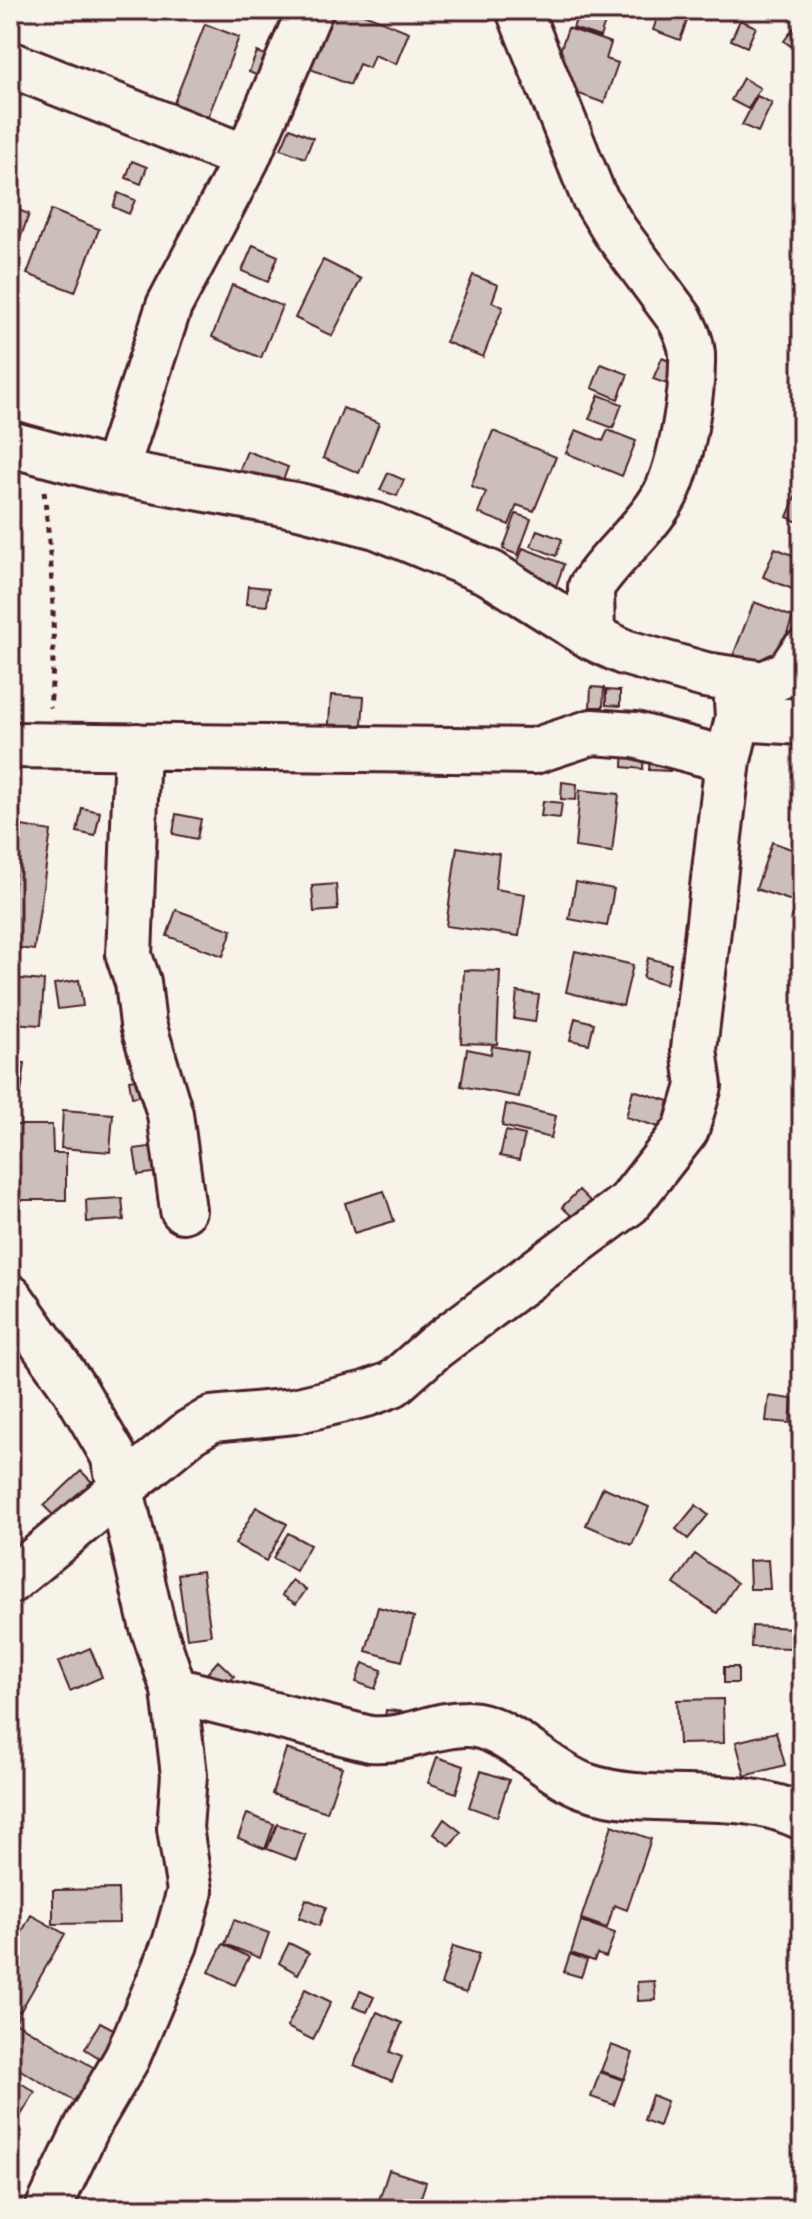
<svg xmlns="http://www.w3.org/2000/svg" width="812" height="2219" viewBox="0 0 812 2219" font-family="Dekko,sans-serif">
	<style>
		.building { fill: #ccbfb9; stroke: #4a1f2b; stroke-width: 2 }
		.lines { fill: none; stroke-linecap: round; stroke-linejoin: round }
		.minor-casing { stroke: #4a1f2b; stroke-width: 50 }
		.path { stroke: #4a1f2b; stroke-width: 5; stroke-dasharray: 6 6; stroke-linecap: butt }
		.minor { stroke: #f7f3e8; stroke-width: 44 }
	</style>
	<rect width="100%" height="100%" fill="#f7f3e8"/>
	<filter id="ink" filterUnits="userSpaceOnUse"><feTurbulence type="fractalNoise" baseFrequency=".0125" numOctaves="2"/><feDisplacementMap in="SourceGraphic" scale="16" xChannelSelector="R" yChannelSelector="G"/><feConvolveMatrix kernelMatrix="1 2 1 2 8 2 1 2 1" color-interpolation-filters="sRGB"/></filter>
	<g filter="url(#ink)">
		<path class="building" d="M331,10H354L409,32L396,64L374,55L369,68L359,64L350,85L308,68Z
			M579,10H609L600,37L573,28Z
			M660,10H691L680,40L653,30Z
			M740,20L756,27L747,47L731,40Z
			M205,24L239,37L206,122L172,108Z
			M568,28L611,43L606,59L618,63L604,103L549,83Z
			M794,28L802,34L799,52L784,41Z
			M257,52L275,58L267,80L249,72Z
			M743,78L760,88L748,109L731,100Z
			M757,96L772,103L758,132L742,125Z
			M290,128L313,138L305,158L281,149Z
			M132,161L147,167L141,184L126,178Z
			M118,193L135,200L129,214L113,207Z
			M10,207L29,214L14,256L10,255Z
			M51,210L99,229L75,292L27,274Z
			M253,245L278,256L268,282L242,271Z
			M323,260L361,279L332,336L295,318Z
			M10,267L17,269L10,288Z
			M473,275L498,285L492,302L503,307L483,357L446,342Z
			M232,285L282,306L261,358L212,337Z
			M662,358L678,365L670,385L653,379Z
			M601,364L628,374L618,399L592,388Z
			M599,395L622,404L613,428L589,419Z
			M343,408L379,423L359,473L323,458Z
			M576,430L603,441L608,430L636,441L622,476L566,453Z
			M493,431L556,457L534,511L517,505L509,525L478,513L486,492L471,486Z
			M247,451L288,467L277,496L236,479Z
			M388,473L404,480L397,496L380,490Z
			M799,488L802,489V524L787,517Z
			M516,514L531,519L518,555L503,549Z
			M537,530L562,539L556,556L531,546Z
			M523,548L564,564L555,589L513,574Z
			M775,548L802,559V593L763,577Z
			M248,586L269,588L267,606L246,604Z
			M754,602L793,617L769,682L729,666Z
			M591,687L604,688L603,707H590Z
			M606,690L620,691V706L606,705Z
			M331,695L364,697L361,738L328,736Z
			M624,739L645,741L643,769L623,767Z
			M650,750L670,751V771L649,770Z
			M562,782L577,784L576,800L561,799Z
			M580,790L619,794L612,852L575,847Z
			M10,799L18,801L13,822L10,821Z
			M543,801L562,803L560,818L541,816Z
			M82,808L100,812L95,836L77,832Z
			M176,814L201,819L197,839L173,834Z
			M22,826L51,831L34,950L10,947V915Z
			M772,842L802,853V891L798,903L756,889Z
			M457,847L499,854L495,889L525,894L519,936L446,926Z
			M576,882L614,889L607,926L569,919Z
			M336,884L338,910L314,912L312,886Z
			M176,910L232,930L223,956L167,936Z
			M575,951L633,965L623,1006L566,992Z
			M648,958L671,964L666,984L643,978Z
			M464,970L500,971L497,1044L461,1043Z
			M10,978L44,981L41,1025L10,1023Z
			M79,980L83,1006L58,1009L54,984Z
			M517,992L539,995L535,1022L514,1019Z
			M575,1018L594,1023L589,1044L570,1040Z
			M492,1046L527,1052L519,1097L461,1086L467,1049L491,1054Z
			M10,1061L25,1063L21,1093L10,1091Z
			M145,1077L148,1095L132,1097L129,1080Z
			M633,1090L669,1101L662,1128L626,1117Z
			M506,1104L556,1116L551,1138L502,1126Z
			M63,1110L113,1114L110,1152L61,1148Z
			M10,1125H52L53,1153H66V1200H10Z
			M506,1131L525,1135L519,1160L500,1156Z
			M156,1146L160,1172L138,1175L134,1149Z
			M579,1190L592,1203L576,1220L562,1207Z
			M384,1191L394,1221L354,1233L345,1203Z
			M122,1198L124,1220L87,1222L86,1200Z
			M769,1396L792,1399L790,1423L766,1421Z
			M801,1399H802V1428L798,1427Z
			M81,1471L101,1491L64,1526L44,1506Z
			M603,1487L649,1507L632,1545L586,1525Z
			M696,1505L708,1515L688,1539L676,1529Z
			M256,1507L287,1524L266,1561L235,1544Z
			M288,1533L310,1545L296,1571L273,1558Z
			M695,1554L737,1583L717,1613L674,1584Z
			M768,1560L770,1589H750L749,1561Z
			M202,1571L211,1635L187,1638L178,1574Z
			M292,1580L306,1590L296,1604L282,1595Z
			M378,1607L414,1617L402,1661L366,1651Z
			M752,1626L794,1628L793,1648L751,1647Z
			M90,1648L102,1677L70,1691L58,1662Z
			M218,1661L234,1676L218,1693L203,1678Z
			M363,1663L382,1670L375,1689L356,1682Z
			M724,1667H738V1683H724Z
			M723,1699L724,1743L679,1744L677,1700Z
			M386,1710L406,1712L405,1728L384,1726Z
			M776,1732L785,1765L745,1776L736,1742Z
			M286,1749L342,1767L327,1812L272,1794Z
			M437,1757L464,1766L456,1793L428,1783Z
			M800,1766H802V1794L796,1793Z
			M481,1771L509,1780L497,1817L469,1807Z
			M247,1814L274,1824L265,1849L238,1838Z
			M444,1819L461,1832L450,1846L434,1834Z
			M277,1824L305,1834L296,1860L267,1849Z
			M612,1825L651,1839L627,1910L614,1905L607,1928L581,1919Z
			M118,1889L119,1923L53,1924V1890Z
			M306,1899L326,1907L319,1926L299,1918Z
			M31,1915L65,1934L20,2012L10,2007V1954Z
			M234,1920L269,1933L260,1958L225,1944Z
			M581,1921L615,1933L606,1957L597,1954L594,1961L571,1953Z
			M289,1943L309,1953L298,1974L279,1963Z
			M223,1944L249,1957L235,1985L209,1972Z
			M453,1946L479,1954L466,1993L441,1985Z
			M570,1954L587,1960L581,1977L564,1972Z
			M654,1981L656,2000L638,2001L637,1982Z
			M305,1989L331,2002L313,2040L287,2027Z
			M360,1991L374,1997L367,2012L353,2007Z
			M10,2009L19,2015L15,2022L100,2071L81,2105L10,2064Z
			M377,2012L402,2023L390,2052L402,2057L392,2081L354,2065Z
			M100,2022L119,2032L103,2060L85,2049Z
			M611,2045L633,2053L624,2079L601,2071Z
			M600,2072L623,2080L614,2105L591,2097Z
			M16,2080L35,2092L21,2115L10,2108V2090Z
			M652,2095L667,2101L659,2126L644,2120Z
			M389,2170L426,2182L417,2209H376Z"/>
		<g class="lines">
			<g class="minor-casing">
				<path id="minor" d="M519,10L593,195L615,231L680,319C686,331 691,341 692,354C693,390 682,463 665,495C646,529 612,555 591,587L592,637
					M10,64L247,158
					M10,444L115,472L299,506L376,526L490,573L592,637L624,652L705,675L764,684L789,672L802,653
					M115,472L169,306L247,158L310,10
					M738,718L802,722
					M10,745L534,751L592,732L635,735L728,760
					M137,746L129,956L138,982L143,1024L170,1114L183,1210
					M10,1297L75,1390L113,1455L152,1624L174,1690L184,1775L180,1828L190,1891L175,1944L127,2058L88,2125L48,2209
					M10,1581L190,1432L212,1419L294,1411L366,1394L393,1384L435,1347L629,1203L686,1130L699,1086L694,1049L728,760L738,718L736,683
					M174,1690L370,1739C406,1742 432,1724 466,1724C505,1723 547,1773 585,1786C656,1810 733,1784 802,1817"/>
			</g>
			<path class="path" d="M44,491C52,563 57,636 50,708"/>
			<use href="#minor" class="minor"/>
		</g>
	</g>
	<rect width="812" height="2219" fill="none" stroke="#f7f3e8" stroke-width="40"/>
	<rect x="20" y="20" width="772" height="2179" fill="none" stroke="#4a1f2b" stroke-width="3" filter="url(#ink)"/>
</svg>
